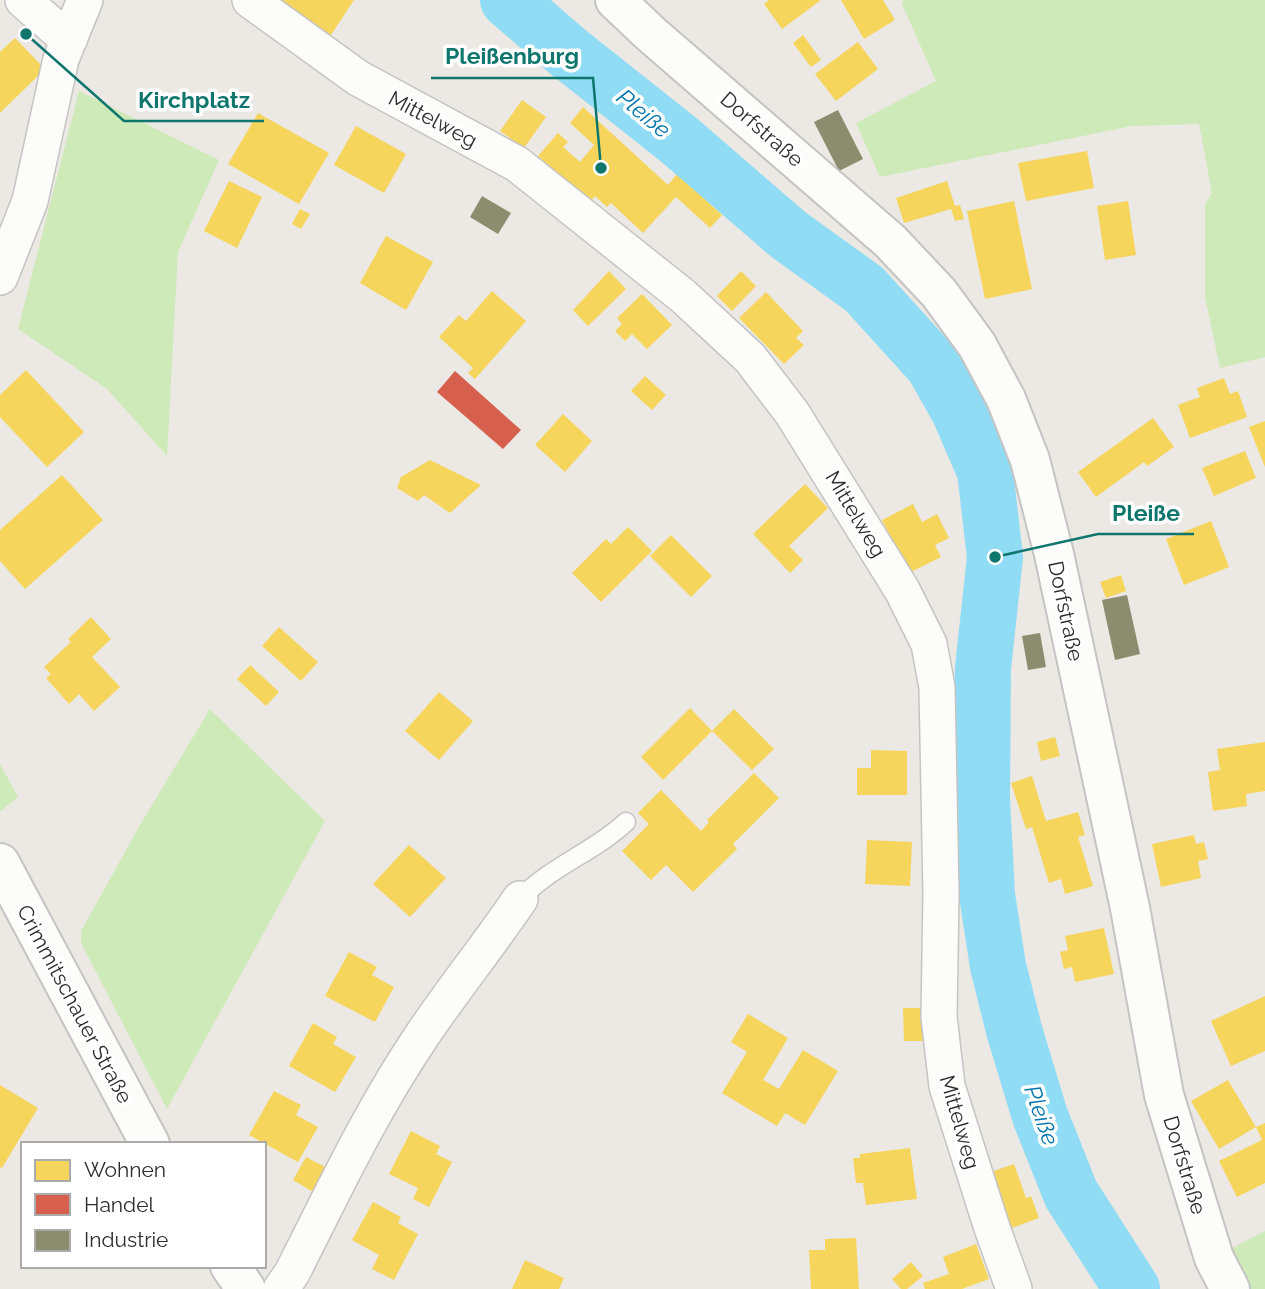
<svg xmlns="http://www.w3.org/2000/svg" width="1265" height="1289" viewBox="0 0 1265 1289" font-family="Raleway,sans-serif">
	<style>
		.green { fill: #ceeab9 }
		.homes { fill: #f6d55c }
		.shops { fill: #d6604d }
		.industry { fill: #8c8c6e }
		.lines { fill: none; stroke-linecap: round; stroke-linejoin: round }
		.river { stroke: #90dcf4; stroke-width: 56 }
		.service-casing { stroke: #c5c4c4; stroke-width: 21 }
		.minor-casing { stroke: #c5c4c4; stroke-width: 38 }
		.tertiary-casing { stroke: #c5c4c4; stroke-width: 42 }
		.service { stroke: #fcfcfb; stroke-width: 18 }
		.minor { stroke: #fcfcfb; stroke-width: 35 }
		.tertiary { stroke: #fcfcfb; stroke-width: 38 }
		.labels { text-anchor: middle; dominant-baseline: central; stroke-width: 7; stroke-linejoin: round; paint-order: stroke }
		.street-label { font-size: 21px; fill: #2d2d2d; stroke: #fff }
		.water-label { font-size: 23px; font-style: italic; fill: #0076af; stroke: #fff }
		.leader { fill: none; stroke: #0f766e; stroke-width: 2.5 }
		.callout-dot { fill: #0f766e; stroke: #fff; stroke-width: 2.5 }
		.callout-label { font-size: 23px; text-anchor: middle; font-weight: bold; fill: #0f766e; stroke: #fff; stroke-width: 7; stroke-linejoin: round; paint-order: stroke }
	</style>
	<rect width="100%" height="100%" fill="#ece8e3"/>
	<path class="green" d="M903,0H1265V357L1220,368L1205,297V204L1212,193L1199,124L1132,126L880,177L856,123L936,81L902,4Z
		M79,91L219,160L178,252L167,456L107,389L18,329Z
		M210,709L325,821L167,1109L81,943V931L140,825Z
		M0,764L18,797L0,812Z
		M1265,1231V1289H1234L1217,1256Z"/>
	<path class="homes" d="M275,0H354L329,38Z
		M769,0H821L782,29L764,4Z
		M841,0H883L895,20L864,39Z
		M803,35L821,60L811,67L793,43Z
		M15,38L45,69L0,113V52Z
		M858,42L878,69L836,101L815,74Z
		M522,100L546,117L524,148L500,131Z
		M583,107L668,185L677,174L722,215L710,228L676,197L643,233L611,203L607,207L595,196L590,202L538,156L558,133L568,142L563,147L580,162L594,145L570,123Z
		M258,113L329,153L299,204L228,164Z
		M356,126L406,154L384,193L334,165Z
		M1087,151L1094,188L1026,201L1018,163Z
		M229,181L262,197L237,248L204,231Z
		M947,181L955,206L960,205L964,219L955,221L951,209L904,223L896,198Z
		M1014,201L1032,289L985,299L967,211Z
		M1128,201L1136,255L1105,260L1097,206Z
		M300,209L310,214L301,229L292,224Z
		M386,236L433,262L406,310L360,283Z
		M609,271L626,289L588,326L573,310Z
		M741,271L756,286L732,311L717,296Z
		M492,291L526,321L475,379L468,373L473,368L439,337L459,315L466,321Z
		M766,292L803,331L796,338L804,345L784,364L739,318Z
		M642,294L672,325L647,349L632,334L625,341L615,331L622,324L617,318Z
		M26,370L84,432L47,467L0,417V395Z
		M645,376L666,395L652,410L631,391Z
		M1224,378L1230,394L1238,391L1247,417L1190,438L1178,405L1200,397L1197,388Z
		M563,414L592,441L565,472L535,445Z
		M1153,418L1174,447L1147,466L1144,462L1096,497L1078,472Z
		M1265,421V467L1249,427Z
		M1245,451L1256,478L1214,496L1202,468Z
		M430,460L481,485L450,513L424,495L418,501L397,488L401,477Z
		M62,475L103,520L25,589L0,561V530Z
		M805,484L828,508L789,546L803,560L790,573L753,534Z
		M913,504L922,522L937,514L949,538L935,545L941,557L909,573L882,520Z
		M1211,521L1229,567L1184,585L1166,539Z
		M628,527L652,551L601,602L572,573L606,539L611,544Z
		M671,535L712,576L691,597L650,556Z
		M1121,575L1126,591L1106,598L1100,582Z
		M91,617L111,639L92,657L120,687L94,711L79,694L69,704L46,678L51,674L44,667L71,642L68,639Z
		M279,627L318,662L301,681L262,646Z
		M250,665L279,692L266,706L237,679Z
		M439,692L473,721L439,760L405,731Z
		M690,708L712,731L663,780L641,757Z
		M734,709L774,749L752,770L712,731Z
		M1055,737L1060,756L1041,761L1037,742Z
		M1265,742V791L1246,794L1247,806L1213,811L1208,772L1220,770L1217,749Z
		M871,750L907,751V795H857V768H871Z
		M754,773L779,798L733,844L737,849L693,892L666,865L651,880L622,851L649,824L638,813L661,790L701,831L709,822L707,820Z
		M1032,776L1046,821L1078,812L1085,835L1078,837L1093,886L1065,894L1061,879L1049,883L1032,827L1026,829L1011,783Z
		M1194,835L1196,844L1204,842L1208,859L1198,861L1201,878L1161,887L1152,844Z
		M867,840L912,842L910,886L865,884Z
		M409,845L446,878L410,917L373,884Z
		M1104,928L1114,974L1075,982L1072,967L1064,969L1060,952L1068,950L1065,936Z
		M349,952L377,967L372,975L394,987L375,1022L325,996Z
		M1265,996V1051L1231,1066L1211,1021Z
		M903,1008H926V1041H904Z
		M748,1014L788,1038L763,1080L779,1089L803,1050L838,1071L805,1125L785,1113L777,1126L722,1093L747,1052L731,1042Z
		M313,1023L337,1037L333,1044L356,1057L335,1092L289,1066Z
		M1228,1080L1256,1127L1219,1149L1191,1101Z
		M0,1085L38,1108L2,1168L0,1167Z
		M274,1091L301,1105L296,1115L318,1127L298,1162L249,1135Z
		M1265,1123V1183L1237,1197L1219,1161L1262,1140L1256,1127Z
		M411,1131L440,1146L436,1154L452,1162L429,1207L413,1199L418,1188L389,1174Z
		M910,1148L917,1199L866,1205L863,1183H856L853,1158H860V1154Z
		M306,1157L329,1169L315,1193L293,1180Z
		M1014,1164L1026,1198L1031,1196L1039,1218L1012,1228L991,1172Z
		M373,1202L401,1217L398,1223L418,1234L394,1280L372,1269L379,1255L352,1240Z
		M856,1238L859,1289H811L809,1250H825V1239Z
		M976,1244L989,1279L962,1289H925L923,1283L949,1274L943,1257Z
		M525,1260L564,1278L559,1289H512Z
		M911,1262L923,1276L907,1289H901L892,1279Z"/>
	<path class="shops" d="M455,371L521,430L503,449L437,392Z"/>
	<path class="industry" d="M838,110L863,159L839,171L814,122Z
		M482,196L511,213L498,234L470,217Z
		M1127,595L1140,654L1115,660L1102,600Z
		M1040,633L1046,667L1028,670L1022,636Z"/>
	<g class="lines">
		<path class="river" d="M508,0L568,52L679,140L789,235L864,289L933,365L959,411L985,471L995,557L983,668L982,799L987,895L998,966L1014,1030L1040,1116L1071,1194L1132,1289"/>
		<g class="service-casing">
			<path id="service" d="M520,899C551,866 594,852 626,822"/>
		</g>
		<g class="minor-casing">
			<path id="minor" d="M23,0L64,36L70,38
				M250,0L358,78L517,164L683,296L750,358L792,413L902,590L929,644L937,687L941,893L939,1017L947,1086L991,1225L1014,1289
				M0,277L30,201L61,59L85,0
				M281,1289L292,1273C333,1192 372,1109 423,1034C454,988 489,945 520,899"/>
		</g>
		<g class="tertiary-casing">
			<path id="tertiary" d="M615,0L651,34L890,241L939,293L977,345L1006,399L1030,460L1054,554L1130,908L1164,1095L1214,1258L1230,1289
				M0,863L150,1144
				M230,1266L246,1289"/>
		</g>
		<use href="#service" class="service"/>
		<use href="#minor" class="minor"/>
		<use href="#tertiary" class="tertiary"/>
	</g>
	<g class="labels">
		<g class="street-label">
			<text transform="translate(433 119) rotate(28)">Mittelweg</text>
			<text transform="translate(762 129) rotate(41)">Dorfstraße</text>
			<text transform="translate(856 514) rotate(59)">Mittelweg</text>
			<text transform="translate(1066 611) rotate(78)">Dorfstraße</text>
			<text transform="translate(75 1004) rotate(62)">Crimmitschauer Straße</text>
			<text transform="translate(960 1122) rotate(74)">Mittelweg</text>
			<text transform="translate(1185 1165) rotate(73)">Dorfstraße</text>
		</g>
		<g class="water-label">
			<text transform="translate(644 113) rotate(40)">Pleiße</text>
			<text transform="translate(1042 1115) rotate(71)">Pleiße</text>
		</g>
	</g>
	<path class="leader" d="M601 168L593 78H431M26 34L124 121H264M995 557L1098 534H1194"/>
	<g class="callout-dot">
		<circle cx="601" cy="168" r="7"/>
		<circle cx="26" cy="34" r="7"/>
		<circle cx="995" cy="557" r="7"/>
	</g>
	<g class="callout-label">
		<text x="512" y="64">Pleißenburg</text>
		<text x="194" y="108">Kirchplatz</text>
		<text x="1146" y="521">Pleiße</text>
	</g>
	<rect x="21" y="1142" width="245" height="126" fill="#ffffff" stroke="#ababab" stroke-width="2"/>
	<rect x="35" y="1160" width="35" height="21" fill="#f6d55c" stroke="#ababab" stroke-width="2"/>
	<text x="84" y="1177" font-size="21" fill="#2d2d2d">Wohnen</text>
	<rect x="35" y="1194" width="35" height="21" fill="#d6604d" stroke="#ababab" stroke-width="2"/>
	<text x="84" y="1212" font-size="21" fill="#2d2d2d">Handel</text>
	<rect x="35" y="1230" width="35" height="21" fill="#8c8c6e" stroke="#ababab" stroke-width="2"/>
	<text x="84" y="1247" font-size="21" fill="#2d2d2d">Industrie</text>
</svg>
